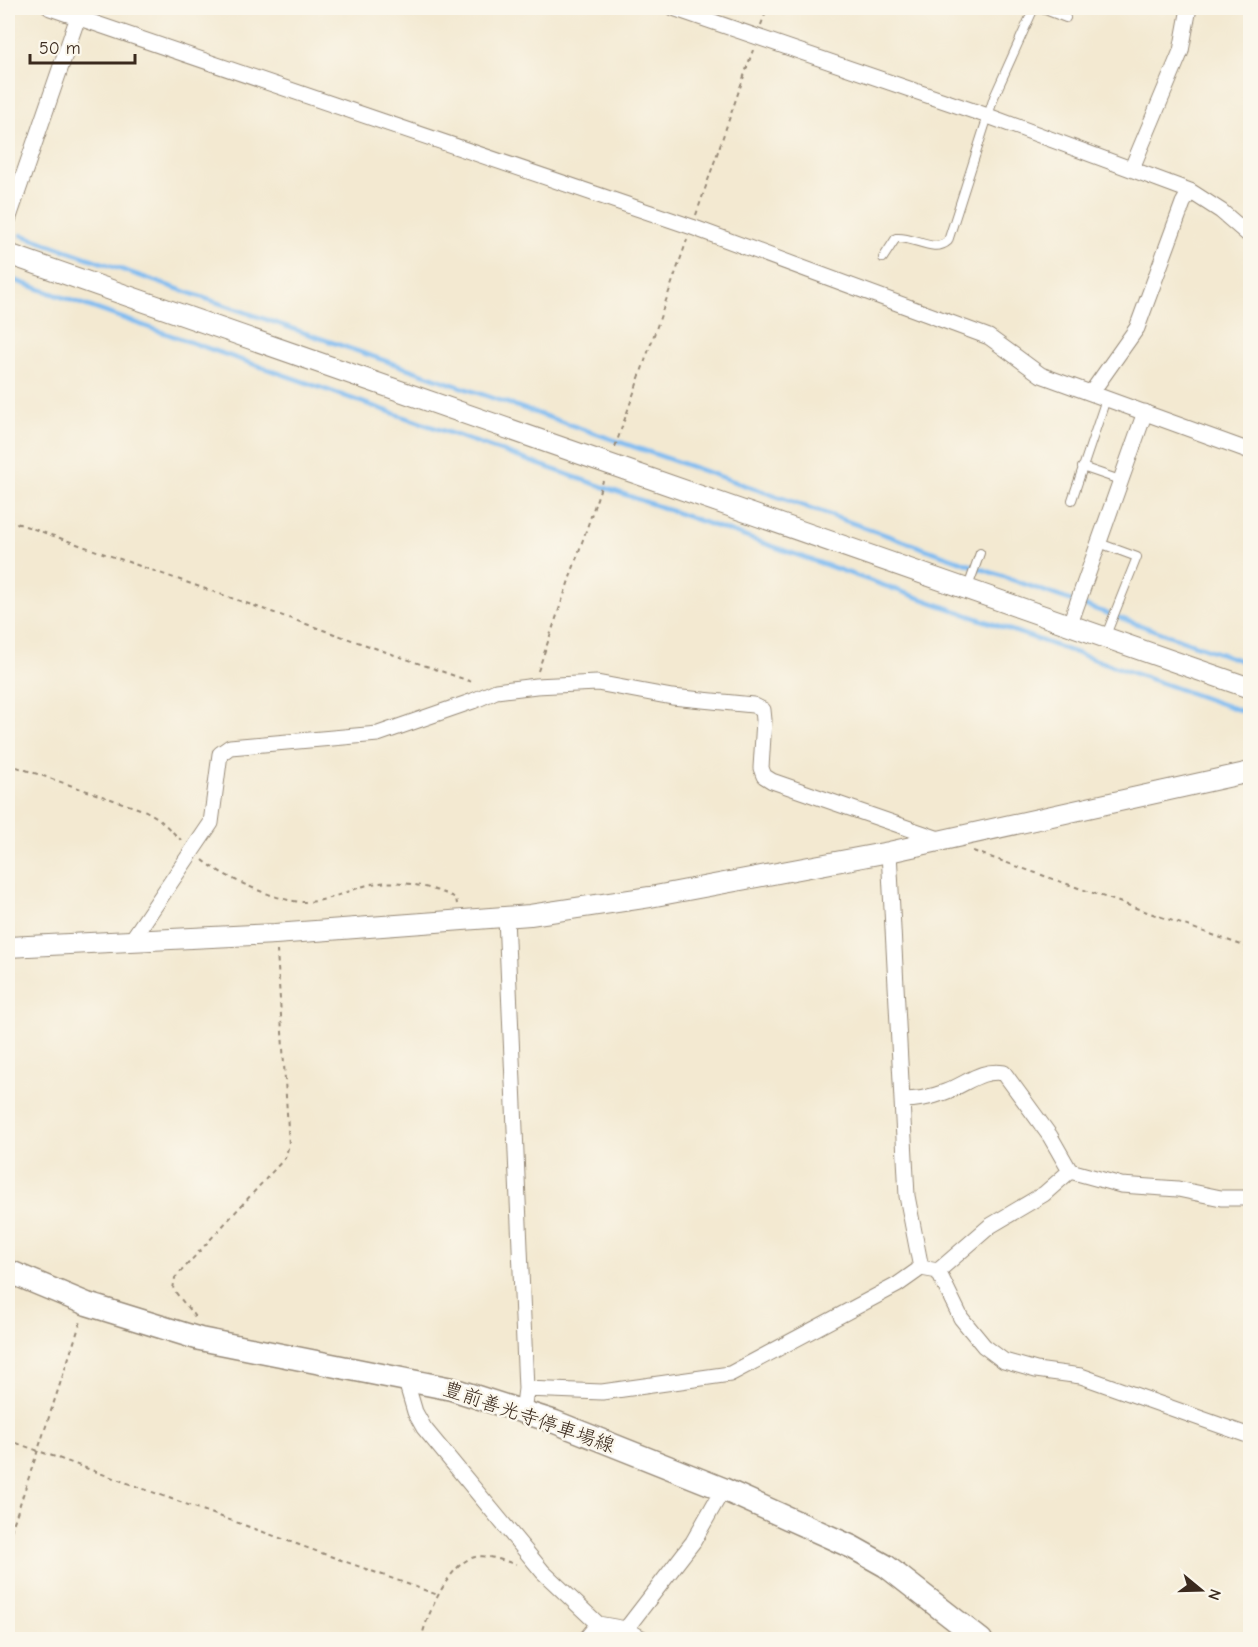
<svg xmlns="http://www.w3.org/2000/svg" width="1258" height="1647" viewBox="0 0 1258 1647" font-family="'Comic Neue','Klee One',sans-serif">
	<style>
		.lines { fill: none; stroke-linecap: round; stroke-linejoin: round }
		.stream { stroke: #7ebbf1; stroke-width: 4.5 }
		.service-casing { stroke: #978a78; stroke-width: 10 }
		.minor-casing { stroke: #978a78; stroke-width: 17 }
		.tertiary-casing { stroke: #978a78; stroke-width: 22 }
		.secondary-casing { stroke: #978a78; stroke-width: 25 }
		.path { stroke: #978a78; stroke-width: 2; stroke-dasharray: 4.5 4.5; stroke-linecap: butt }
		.service { stroke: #fff; stroke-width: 8 }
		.minor { stroke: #fff; stroke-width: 15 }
		.tertiary { stroke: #fff; stroke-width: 20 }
		.secondary { stroke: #fff; stroke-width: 22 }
		.labels { text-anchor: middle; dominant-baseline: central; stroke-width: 5; stroke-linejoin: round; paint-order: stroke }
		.street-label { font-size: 20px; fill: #3b2a1e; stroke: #fbf7ec }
	</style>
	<rect width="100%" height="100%" fill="#fbf7ec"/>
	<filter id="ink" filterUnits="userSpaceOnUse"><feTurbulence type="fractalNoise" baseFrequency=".0167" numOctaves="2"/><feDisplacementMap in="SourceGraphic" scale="12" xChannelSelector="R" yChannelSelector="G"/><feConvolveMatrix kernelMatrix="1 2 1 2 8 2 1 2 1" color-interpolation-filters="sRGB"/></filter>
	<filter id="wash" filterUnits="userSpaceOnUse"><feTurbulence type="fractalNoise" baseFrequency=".008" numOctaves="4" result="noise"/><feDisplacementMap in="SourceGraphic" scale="24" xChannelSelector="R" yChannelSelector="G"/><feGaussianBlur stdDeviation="1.35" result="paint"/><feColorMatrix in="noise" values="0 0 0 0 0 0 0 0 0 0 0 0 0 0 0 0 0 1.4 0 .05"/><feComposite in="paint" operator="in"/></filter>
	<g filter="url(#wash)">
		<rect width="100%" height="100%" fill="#f3e9d1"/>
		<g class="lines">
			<path class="stream" d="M22,235L776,496L1250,664
				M8,278C422,424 836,570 1250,714"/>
		</g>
	</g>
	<g filter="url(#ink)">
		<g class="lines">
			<g class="service-casing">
				<path id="service" d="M1040,8L1066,18
					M883,258L896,238C914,236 934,254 948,241L994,97L1034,8
					M1082,467L1120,480
					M1072,500L1106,399
					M1099,543L1137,557L1106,635
					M968,587L980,553"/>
			</g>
			<g class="minor-casing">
				<path id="minor" d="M50,8L692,227L989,337L1041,375L1250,451
					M673,8L988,116L1190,191L1221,211L1250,236
					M1132,168L1181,51L1189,8
					M8,220L81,8
					M1091,393L1137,328L1183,203L1190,191
					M1070,624L1145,412
					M889,852L907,1196L921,1268
					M506,917L526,1389L523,1412
					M131,941L211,823L220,754L230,747L378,734L473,701L496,691L536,686L597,683L672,697L753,705L763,710L764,720L761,768L764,776L772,781L942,840
					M902,1100C917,1100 932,1097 945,1092C967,1084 980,1069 1004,1073L1050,1136L1070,1171L1121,1185L1178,1189L1221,1198H1250
					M938,1271L961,1318L984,1346L1004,1361L1036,1370L1081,1376L1250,1436
					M938,1271L990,1226L1044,1194L1070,1171
					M405,1378L415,1412L424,1428L543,1572L598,1624L626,1629L645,1640
					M526,1389L602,1392L730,1374L897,1285L921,1268L938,1271
					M626,1629L693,1542L723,1489
					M585,1640L598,1624"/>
			</g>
			<g class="tertiary-casing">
				<path id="tertiary" d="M8,254L1250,688
					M8,947L275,934L530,915L650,897L889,852L1250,772"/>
			</g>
			<g class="secondary-casing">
				<path id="secondary" d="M8,1271L87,1304L200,1339L452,1389L555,1422L723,1489L852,1547L886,1566L981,1640"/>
			</g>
			<path class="path" d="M761,25L767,8
				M696,215L753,50
				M615,447L687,240
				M8,520L475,683
				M538,671L603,481
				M8,764L146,811L158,818L181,840
				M973,851L1250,948
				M203,860C223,877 278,902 304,902C326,902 347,891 367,885C397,878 429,886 456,898L457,904
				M195,1317L173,1289L175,1278L285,1158L289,1145L277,951
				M8,1440L438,1595
				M8,1540L81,1321
				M421,1640C426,1617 449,1562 475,1557C488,1554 503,1561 516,1564"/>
			<use href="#service" class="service"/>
			<use href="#minor" class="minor"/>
			<use href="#tertiary" class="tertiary"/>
			<use href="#secondary" class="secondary"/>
		</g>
	</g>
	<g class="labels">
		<g class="street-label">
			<text transform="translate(529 1417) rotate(19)">豊前善光寺停車場線</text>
		</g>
	</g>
	<rect width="1258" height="1647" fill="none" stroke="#fbf7ec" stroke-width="30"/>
	<g transform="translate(1201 1590) rotate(109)" stroke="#fbf7ec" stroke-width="4.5" paint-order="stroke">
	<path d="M0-4.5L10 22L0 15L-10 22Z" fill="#3b2a1e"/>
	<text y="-9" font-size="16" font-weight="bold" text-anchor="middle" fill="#3b2a1e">N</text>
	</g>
	<path d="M30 54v9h105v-9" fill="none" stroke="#3b2a1e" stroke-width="3"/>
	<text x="39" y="54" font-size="18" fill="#3b2a1e" stroke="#fbf7ec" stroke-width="4.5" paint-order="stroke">50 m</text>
</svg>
